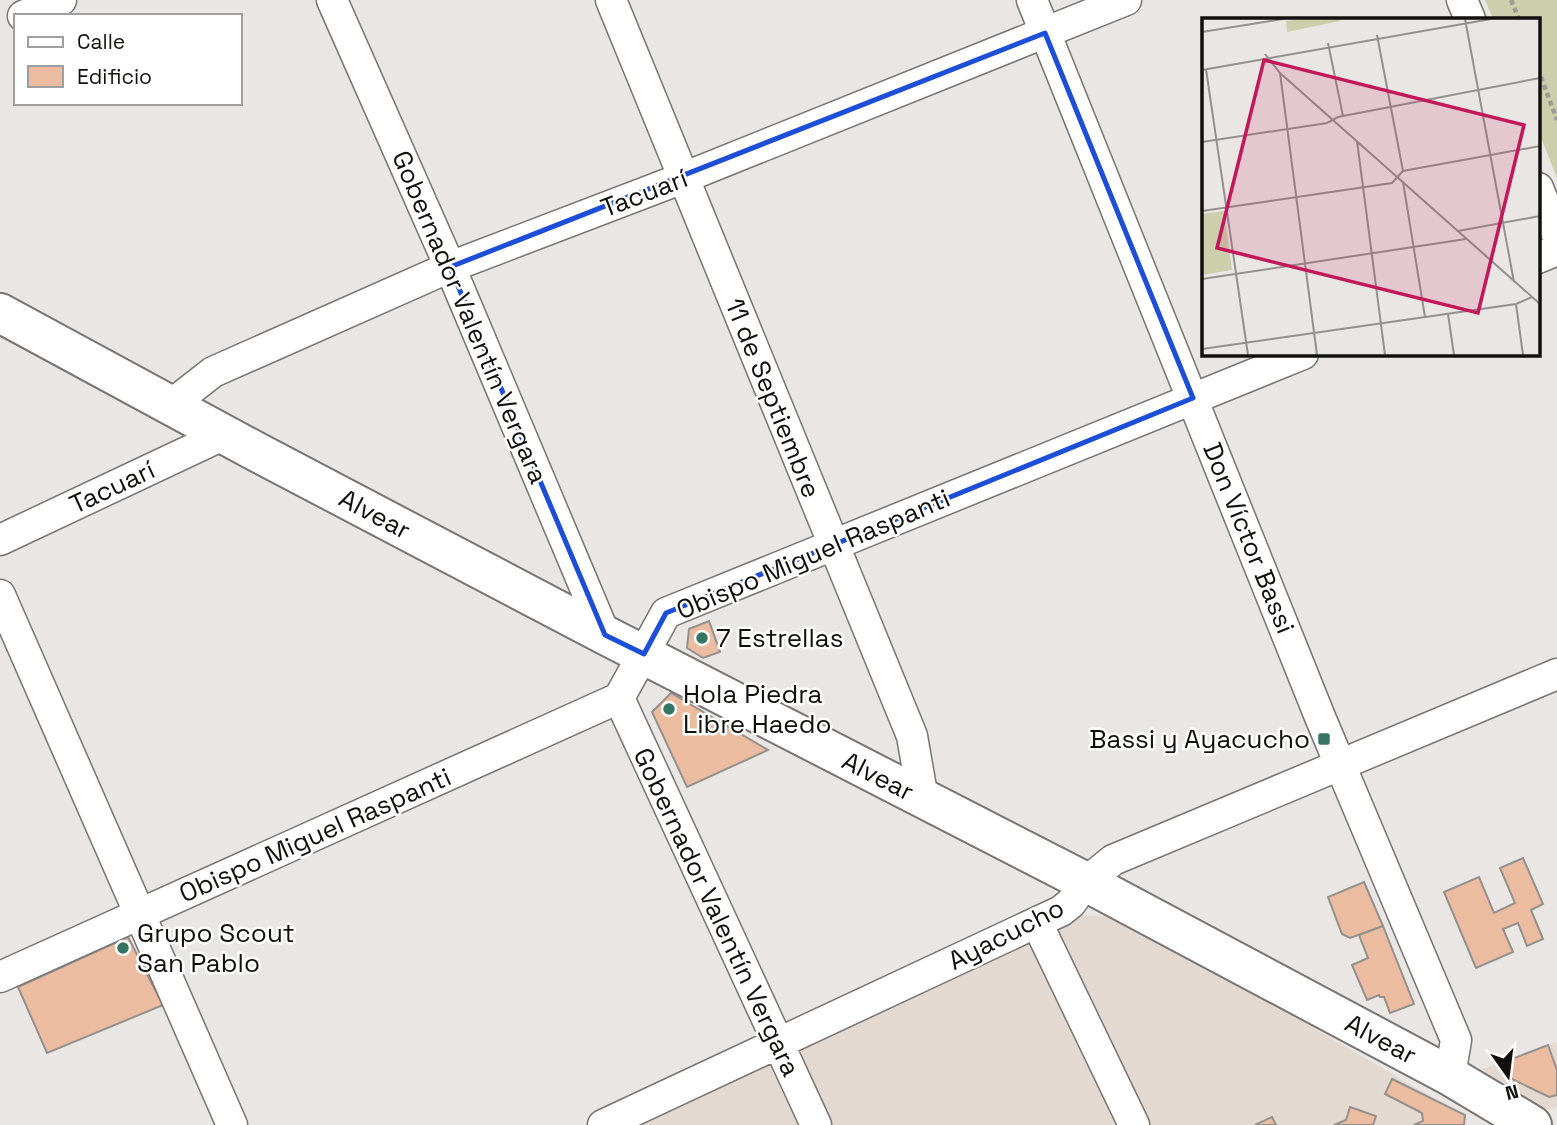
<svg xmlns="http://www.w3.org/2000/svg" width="1557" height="1125" viewBox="0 0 1557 1125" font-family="'Space Grotesk',sans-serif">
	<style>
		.built { fill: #e3d9d1 }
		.green { fill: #cdcfac }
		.building { fill: #ebbc9f; stroke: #94908e; stroke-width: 2 }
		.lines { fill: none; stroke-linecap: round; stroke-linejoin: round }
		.minor-casing { stroke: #777472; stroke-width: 33 }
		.tertiary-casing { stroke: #777472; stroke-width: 42 }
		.path { stroke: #9d9a97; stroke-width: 4.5; stroke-dasharray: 5 3.5; stroke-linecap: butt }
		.minor { stroke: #fff; stroke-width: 30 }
		.tertiary { stroke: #fff; stroke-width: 38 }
		.marked { fill: none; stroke: #1d4ed8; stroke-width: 5; stroke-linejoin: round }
		.poi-dot { fill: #367562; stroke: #fff; stroke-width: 2.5 }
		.labels { text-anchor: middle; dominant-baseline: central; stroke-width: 5; stroke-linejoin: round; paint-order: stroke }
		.street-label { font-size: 26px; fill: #12100f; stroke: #fff }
		.poi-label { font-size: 26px; fill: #12100f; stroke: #fff; text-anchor: start }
		.inset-road { fill: none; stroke: #94908e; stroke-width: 2 }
		.view { fill: #c2185b; fill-opacity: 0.15; stroke: #c2185b; stroke-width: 3.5 }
		.inset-edge { fill: none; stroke: #12100f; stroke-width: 3.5 }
	</style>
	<rect width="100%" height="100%" fill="#eae6e3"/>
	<path class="built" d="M1078,915L1123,917L1466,1117L1465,1125H617Z
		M1557,1042V1107L1552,1109H1541L1469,1074Z"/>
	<path class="green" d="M1485,0H1557V178L1538,130V19H1493Z"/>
	<path class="building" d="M709,621L720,652L703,658L687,648L689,629Z
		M671,693L768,750L687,787L652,712Z
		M1523,858L1543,904L1531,910L1543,939L1527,946L1518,923L1503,929L1513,952L1476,968L1444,892L1479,877L1494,913L1515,903L1500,868Z
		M1364,882L1383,926L1350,938L1342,934L1328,897Z
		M1383,926L1414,1004L1390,1013L1384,997H1380L1379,995L1367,1000L1352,965L1368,958L1359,935Z
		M128,937L163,1005L47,1053L18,987Z
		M1548,1045L1557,1070V1095L1549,1097L1504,1075L1499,1064Z
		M1392,1079L1465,1115L1464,1125H1414L1423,1121L1422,1113L1385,1094Z
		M1350,1107L1376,1116L1373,1125H1334L1346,1120Z
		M1272,1117L1276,1125H1255Z"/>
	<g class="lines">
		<g class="minor-casing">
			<path id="minor" d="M332,0L450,267L605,635
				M611,0L912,736L923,799
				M1032,0L1320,717L1456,1040L1450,1076
				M1462,0L1470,19
				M23,16L61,0
				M1538,188L1557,235
				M1538,258L1557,250
				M172,404L213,372L450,267L683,178L1126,0
				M0,540L225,434
				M0,595L232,1125
				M619,698L816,1125
				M1037,923L1134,1125
				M0,977L619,698L666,613L1303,354
				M603,1125L1061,911L1071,903L1086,882L1113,860L1557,674"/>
		</g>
		<g class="tertiary-casing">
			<path id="tertiary" d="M0,313L255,451L605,635L1086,882L1450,1076L1532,1125"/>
		</g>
		<path class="path" d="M1511,0L1519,19
			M1538,69L1557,120"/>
		<use href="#minor" class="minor"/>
		<use href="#tertiary" class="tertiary"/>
	</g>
	<path class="marked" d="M1045,33L1193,398L666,613L644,654L605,635L450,267Z"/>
	<g class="poi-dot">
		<circle cx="702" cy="638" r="7"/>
		<circle cx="669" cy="709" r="7"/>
		<rect x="1317" y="732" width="14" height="14" rx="3.5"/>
		<circle cx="123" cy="948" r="7"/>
	</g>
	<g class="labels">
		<g class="street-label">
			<text transform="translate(644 193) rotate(-21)">Tacuarí</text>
			<text transform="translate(470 317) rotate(67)">Gobernador Valentín Vergara</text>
			<text transform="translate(773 398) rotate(68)">11 de Septiembre</text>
			<text transform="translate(112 487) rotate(-25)">Tacuarí</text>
			<text transform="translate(375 514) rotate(28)">Alvear</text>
			<text transform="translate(1249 538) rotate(68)">Don Víctor Bassi</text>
			<text transform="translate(813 554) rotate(-23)">Obispo Miguel Raspanti</text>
			<text transform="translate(878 776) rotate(27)">Alvear</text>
			<text transform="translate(315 835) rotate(-24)">Obispo Miguel Raspanti</text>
			<text transform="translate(717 912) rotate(65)">Gobernador Valentín Vergara</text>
			<text transform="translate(1006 934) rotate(-27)">Ayacucho</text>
			<text transform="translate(1381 1039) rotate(28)">Alvear</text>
		</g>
		<g class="poi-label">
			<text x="716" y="638">7 Estrellas</text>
			<text x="683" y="694">Hola Piedra<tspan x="683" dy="30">Libre Haedo</tspan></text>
			<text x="1310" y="739" text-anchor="end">Bassi y Ayacucho</text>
			<text x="137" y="933">Grupo Scout<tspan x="137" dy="30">San Pablo</tspan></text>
		</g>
	</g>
	<g transform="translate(1202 18)">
		<rect width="338" height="338" fill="#eae6e3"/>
		<path d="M99,1H138V3L85,14L84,3ZM22,193L30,252L0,257V196Z" fill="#cdcfac"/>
		<path class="inset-road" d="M263,1L312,264M0,14L81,1M175,17L201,153M126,25L141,98M63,36L78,55L338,286M4,51L46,337M0,52L289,1M78,55L115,337M155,123L183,337M0,124L125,105L136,99L338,60M201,164L223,299M0,193L190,165L201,153L338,128M256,213L338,198M0,261L264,221M314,286L321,337M246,296L252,337M0,331L314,286L330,279"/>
		<path class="view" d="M62,42L322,107L276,295L15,230Z"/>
		<rect width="338" height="338" class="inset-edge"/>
	</g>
	<rect x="14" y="14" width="228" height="91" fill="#ffffff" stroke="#a09f9f" stroke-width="2"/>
	<rect x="28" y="37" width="35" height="10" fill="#ffffff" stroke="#a09f9f" stroke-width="2"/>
	<text x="77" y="49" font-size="21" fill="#12100f">Calle</text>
	<rect x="28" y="66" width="35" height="21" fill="#ebbc9f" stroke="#a09f9f" stroke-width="2"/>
	<text x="77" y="84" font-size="21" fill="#12100f">Edificio</text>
	<g transform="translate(1508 1076) rotate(166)" stroke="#ffffff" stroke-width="5" paint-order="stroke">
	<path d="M0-5L12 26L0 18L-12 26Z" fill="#12100f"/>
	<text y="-10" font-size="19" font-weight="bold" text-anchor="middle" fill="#12100f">N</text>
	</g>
</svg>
